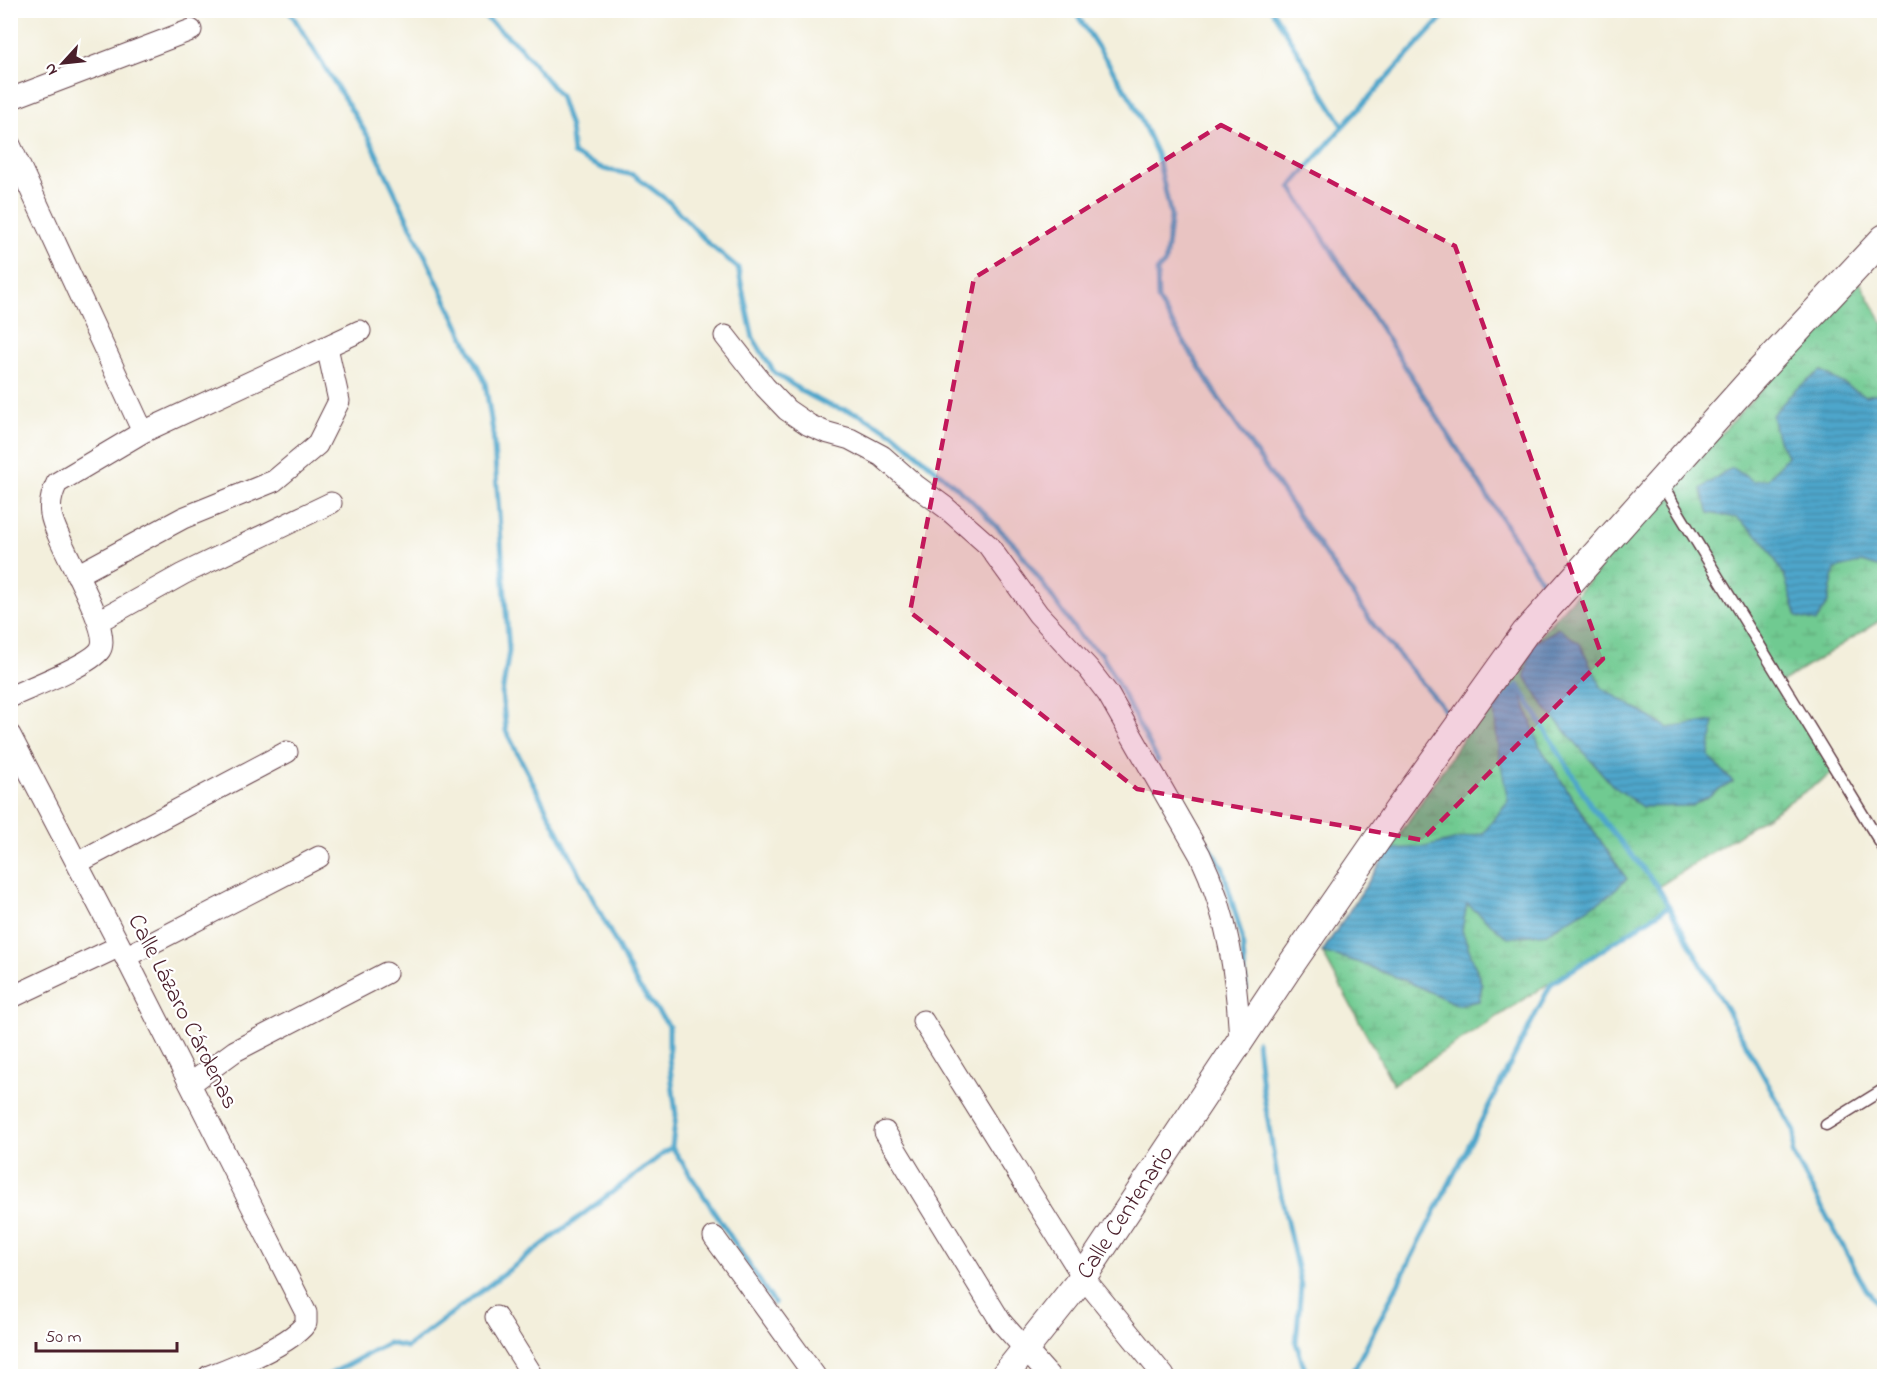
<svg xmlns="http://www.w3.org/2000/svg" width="1895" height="1387" viewBox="0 0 1895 1387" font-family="'Indie Flower',sans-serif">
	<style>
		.wetland { fill: url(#wetland-marsh); stroke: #5d745e; stroke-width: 1.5 }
		.water { fill: url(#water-rules); stroke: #4c627b; stroke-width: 1.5 }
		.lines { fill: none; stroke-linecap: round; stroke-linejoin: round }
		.stream { stroke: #4ea6cb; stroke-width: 5 }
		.service-casing { stroke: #633e46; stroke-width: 13 }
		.minor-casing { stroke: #633e46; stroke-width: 23 }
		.tertiary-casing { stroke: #633e46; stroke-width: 29 }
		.service { stroke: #fff; stroke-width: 10 }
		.minor { stroke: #fff; stroke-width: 21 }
		.tertiary { stroke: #fff; stroke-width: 27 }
		.marked { fill: #c2185b; fill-opacity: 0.2; stroke: #c2185b; stroke-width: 4.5; stroke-dasharray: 12 8; stroke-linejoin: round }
		.labels { text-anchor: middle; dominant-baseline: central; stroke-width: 4.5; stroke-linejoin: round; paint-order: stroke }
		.street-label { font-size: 24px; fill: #4a1f2b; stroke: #fff }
	</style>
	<defs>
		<pattern id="wetland-marsh" width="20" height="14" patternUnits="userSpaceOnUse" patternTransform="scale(1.5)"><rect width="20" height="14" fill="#70ca91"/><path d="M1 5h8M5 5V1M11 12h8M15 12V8" fill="none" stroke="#62ad7d"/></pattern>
		<pattern id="water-rules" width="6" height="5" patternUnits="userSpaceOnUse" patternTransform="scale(1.5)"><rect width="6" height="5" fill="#4ea6cb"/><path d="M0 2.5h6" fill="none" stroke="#4387a5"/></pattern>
	</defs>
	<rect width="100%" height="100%" fill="#fff"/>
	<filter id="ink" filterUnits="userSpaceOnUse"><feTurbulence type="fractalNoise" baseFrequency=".0167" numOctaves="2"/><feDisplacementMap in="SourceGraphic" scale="12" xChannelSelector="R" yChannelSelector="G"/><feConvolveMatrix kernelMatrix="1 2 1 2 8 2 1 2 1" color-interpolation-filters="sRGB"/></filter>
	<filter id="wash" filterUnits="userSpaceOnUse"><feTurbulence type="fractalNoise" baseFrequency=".008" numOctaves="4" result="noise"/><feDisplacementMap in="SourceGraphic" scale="24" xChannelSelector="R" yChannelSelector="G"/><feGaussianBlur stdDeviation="1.35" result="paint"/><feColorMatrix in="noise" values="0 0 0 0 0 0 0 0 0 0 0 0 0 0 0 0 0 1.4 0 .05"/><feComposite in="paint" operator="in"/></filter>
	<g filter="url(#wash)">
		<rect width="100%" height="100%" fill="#f3efdc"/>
		<path class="wetland" d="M1860,282L1884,325V618L1779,684L1835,772L1658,887L1669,906L1393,1084L1322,952L1505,675L1652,509Z"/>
		<path class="water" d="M1821,371L1865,396L1884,392V569L1862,562L1835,569L1828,603L1816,622L1797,617L1784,575L1764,541L1737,518L1709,513L1701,489L1724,472L1733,468L1753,481L1768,479L1787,456L1776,434L1772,415L1795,390Z
			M1559,628L1580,644L1602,688L1638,710L1668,728L1714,721L1709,756L1733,782L1692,806L1642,807L1612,785L1543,705L1525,676L1532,644Z
			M1518,685L1539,745L1585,818L1627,879L1604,899L1547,933L1508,938L1467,904L1462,930L1482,985L1479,1001L1458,1005L1408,982L1357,962L1322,952L1390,849L1425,847L1483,833L1508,801L1498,749L1494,710Z"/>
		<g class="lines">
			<path class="stream" d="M289,10L369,138L485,382L493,432L509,651L502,694L506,731L638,986L669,1026V1058L676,1115L672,1147L774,1303
				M477,10L520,47L560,96L570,127L573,154L604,169L634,175L668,201L709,244L738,268L753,338L774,372L803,392L828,405L859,414L894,434L969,498L1016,546L1081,638L1102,654L1158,761
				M1074,10L1132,100L1157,154L1171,216L1165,263L1157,271L1158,300L1219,399L1375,627L1445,710
				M1272,10L1343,126
				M1449,10L1343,126L1291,187L1542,582
				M1504,699L1518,685L1592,807L1658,887L1795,1132L1793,1154L1866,1289L1884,1312
				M1187,811L1222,866L1242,937L1246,989
				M1257,1041L1261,1079L1278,1181L1301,1285L1296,1343L1307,1376
				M327,1376L388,1343L407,1347L672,1147
				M1351,1376L1551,984L1669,906"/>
		</g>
	</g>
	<g filter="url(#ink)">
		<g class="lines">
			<g class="service-casing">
				<path id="service" d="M1660,482L1884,849
					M1826,1125L1884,1089"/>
			</g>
			<g class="minor-casing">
				<path id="minor" d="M10,99L191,30
					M10,145L143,432
					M725,336L765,387L787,410L809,425L825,432L850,439L882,456L915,485L945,507L988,545L1038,614L1088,668L1108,694L1200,855C1228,913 1237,978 1240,1043
					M77,575L183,518L274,481L317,445L339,401L327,347
					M99,621L183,574L331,503
					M10,697C29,688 90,665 100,650C114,629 55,542 51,514C49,503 52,493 57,483L143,432L360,331
					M10,735L120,946L306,1313V1323C292,1344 233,1367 209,1376
					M77,863L287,752
					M125,957L319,857
					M10,998L120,946
					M923,1021L1083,1277L1164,1376
					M190,1084L235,1051L386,973
					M885,1132L1001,1322L1049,1376
					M714,1237L815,1376
					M496,1317L533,1376"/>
			</g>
			<g class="tertiary-casing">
				<g id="tertiary">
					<path id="s1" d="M1004,1376L1083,1277L1288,969L1395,814L1525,633L1753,378L1884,238"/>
				</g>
			</g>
			<use href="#service" class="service"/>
			<use href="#minor" class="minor"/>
			<use href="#tertiary" class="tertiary"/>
		</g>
	</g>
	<path class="marked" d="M1221,125L1455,246L1603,659L1422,840L1137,789L910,612L974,278Z"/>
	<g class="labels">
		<g class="street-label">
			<text transform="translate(182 1012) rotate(63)">Calle Lázaro Cárdenas</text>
			<text stroke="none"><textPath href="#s1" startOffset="204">Calle Centenario</textPath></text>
		</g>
	</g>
	<rect width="1895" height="1387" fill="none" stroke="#fff" stroke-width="36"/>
	<g transform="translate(63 63) rotate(243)" stroke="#ffffff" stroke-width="4.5" paint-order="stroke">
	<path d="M0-4.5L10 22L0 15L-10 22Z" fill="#4a1f2b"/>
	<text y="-9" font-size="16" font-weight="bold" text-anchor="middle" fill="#4a1f2b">N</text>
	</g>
	<path d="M36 1342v9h141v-9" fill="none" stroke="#4a1f2b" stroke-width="3"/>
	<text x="45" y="1342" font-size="18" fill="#4a1f2b" stroke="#ffffff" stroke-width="4.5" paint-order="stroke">50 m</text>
</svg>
